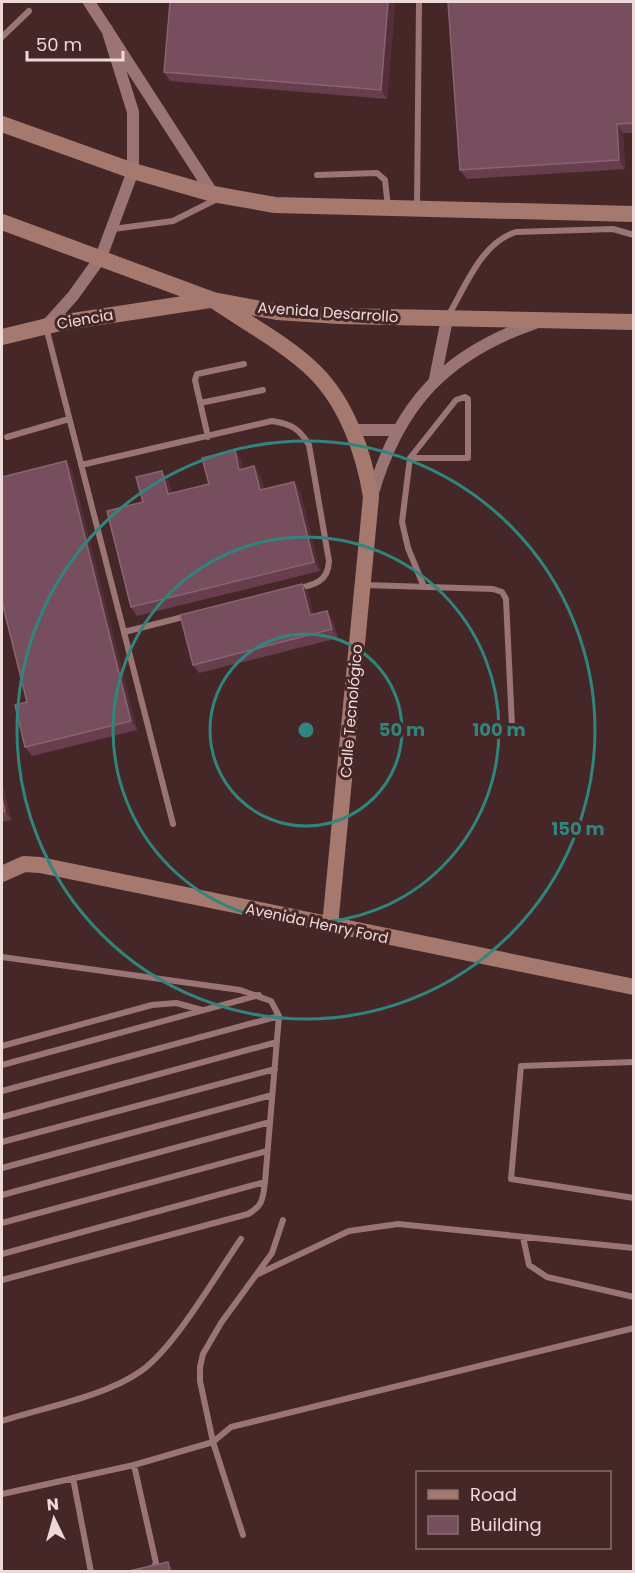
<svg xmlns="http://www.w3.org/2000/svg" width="635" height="1573" viewBox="0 0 635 1573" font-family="Poppins,sans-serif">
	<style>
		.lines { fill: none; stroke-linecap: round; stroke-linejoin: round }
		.lane { stroke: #9a7574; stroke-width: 6 }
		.street { stroke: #9a7574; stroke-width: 12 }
		.secondary { stroke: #a6796e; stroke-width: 16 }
		.wall { fill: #683e4e }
		.shaded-wall { fill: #542e38 }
		.building { fill: #764e5d; stroke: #896470; stroke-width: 1.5 }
		.ring { fill: none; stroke: #30857e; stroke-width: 3 }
		.labels { text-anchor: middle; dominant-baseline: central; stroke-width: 6; stroke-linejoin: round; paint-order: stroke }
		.street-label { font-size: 15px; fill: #eed9d8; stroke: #462727 }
		.centre { fill: #30857e; stroke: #462727; stroke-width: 3 }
		.ring-label { font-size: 18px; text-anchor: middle; font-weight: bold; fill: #30857e; stroke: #462727; stroke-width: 6; stroke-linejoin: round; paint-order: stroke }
	</style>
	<rect width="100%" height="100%" fill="#462727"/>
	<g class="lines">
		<path class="lane" d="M2,37L29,11
			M317,175L377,173L385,180L388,207
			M417,208L419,2
			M113,229L173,221L217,199
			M448,316C466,286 481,243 516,232L613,229L634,235
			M46,327L173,824
			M200,403L263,390
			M7,437L69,419
			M208,437L195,380L197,374L244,364
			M410,458H468V399L465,397L456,400L410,458L402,522L408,548L424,587
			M81,465L272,421C291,424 299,428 309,445L329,561C328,582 314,585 296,589
			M364,585L493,589L502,592L506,599L512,726
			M124,632L187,616
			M2,957L240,990L271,1001L279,1016L265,1182
			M2,1046L152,1005L176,1003L202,1010
			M634,1062L521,1066L511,1179L634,1198
			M2,1065L259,995
			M2,1091L279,1016
			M2,1117L277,1042
			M2,1142L275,1069
			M2,1168L272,1095
			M2,1195L270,1122
			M2,1223L267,1151
			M523,1237L529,1265L547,1277L634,1297
			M2,1254L265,1182C263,1198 263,1206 248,1214L2,1280
			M256,1275L349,1231L398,1224L634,1248
			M2,1421C45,1407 104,1397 141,1371C175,1347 216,1275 241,1239
			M134,1465L156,1563L153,1568L137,1572
			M73,1478L91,1572
			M2,1494L134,1465L213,1442L231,1427L634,1328
			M243,1535L213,1442L200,1381V1367L203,1354L221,1323L272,1253L283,1220"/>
		<path class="street" d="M89,2L213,194
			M46,326L73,296L101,257L133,171V112L107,29
			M435,379L447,319
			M352,430H396
			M372,496C398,405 445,354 535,323"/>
		<path class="secondary" d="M2,124L133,171L213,194L275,205L634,214
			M2,222L213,300L277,312L339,316L634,322
			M213,300C245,322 288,345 315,372C347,404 364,453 371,497L330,926
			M2,337L60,323L210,300
			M2,874L24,864L40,865L634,987"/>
	</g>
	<path class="wall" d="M633,2V133H623L625,169L467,179L460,170Z
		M395,4L387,99L170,81L164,72Z
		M241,459L243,469L254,466L260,475L264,489L300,491L320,571L137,616L131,607L143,502L168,480L172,493L209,484Z
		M66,461L72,470L137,730L32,756L25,747L27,702Z
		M302,584L308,593L313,614L333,620L338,638L199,673L193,665Z
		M2,781L11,820L2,822Z"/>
	<path class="shaded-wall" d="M388,2H393L395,4L387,99L381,90Z
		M617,124L623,133L625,169L619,160Z
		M235,450L241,459L246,479L239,470Z
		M66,461L72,470L137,730L131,721Z
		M254,466L260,475L266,499L260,490Z
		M162,471L168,480L174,503L168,494Z
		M294,482L300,491L320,571L314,562Z
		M302,584L308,593L316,624L310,615Z
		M327,611L333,620L338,638L332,629Z
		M2,781L11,820L5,811L2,798Z
		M168,1562L173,1569L174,1572H170Z"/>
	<path class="building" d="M170,2H388L381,90L164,72Z
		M448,2H633V123L617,124L619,160L460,170Z
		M235,450L239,470L254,466L260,490L294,482L314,562L131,607L107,511L143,502L136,477L162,471L168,494L209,484L202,458Z
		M66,461L131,721L25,747L15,705L27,702L2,602V477Z
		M302,584L310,615L327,611L332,629L193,665L180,615Z
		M2,798L5,811L2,812Z
		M168,1562L170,1572H125Z"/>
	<g class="ring">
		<circle cx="306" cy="730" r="96"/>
		<circle cx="306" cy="730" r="193"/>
		<circle cx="306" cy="730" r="289"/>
	</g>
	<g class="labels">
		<g class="street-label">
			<text transform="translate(328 312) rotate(4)">Avenida Desarrollo</text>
			<text transform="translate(85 319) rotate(-10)">Ciencia</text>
			<text transform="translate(351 711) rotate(-85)">Calle Tecnológico</text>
			<text transform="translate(317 923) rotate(12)">Avenida Henry Ford</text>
		</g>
	</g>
	<circle cx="306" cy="730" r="9" class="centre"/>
	<g class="ring-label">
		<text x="402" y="736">50 m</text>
		<text x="499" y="736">100 m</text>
		<text x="578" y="835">150 m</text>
	</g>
	<rect width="635" height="1573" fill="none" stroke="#eed9d8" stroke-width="6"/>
	<rect x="416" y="1471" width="195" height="78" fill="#462727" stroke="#896e6e" stroke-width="1.5"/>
	<rect x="428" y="1490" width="30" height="9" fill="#a6796e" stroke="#896e6e" stroke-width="1.5"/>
	<text x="470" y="1501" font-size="18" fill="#eed9d8">Road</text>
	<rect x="428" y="1516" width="30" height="18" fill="#764e5d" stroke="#896e6e" stroke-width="1.5"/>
	<text x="470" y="1531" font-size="18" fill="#eed9d8">Building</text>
	<g transform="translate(54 1519) rotate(355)" stroke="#462727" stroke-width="4.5" paint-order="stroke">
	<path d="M0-4.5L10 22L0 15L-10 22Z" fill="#eed9d8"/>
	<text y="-9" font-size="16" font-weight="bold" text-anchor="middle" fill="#eed9d8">N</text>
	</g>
	<path d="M27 51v9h96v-9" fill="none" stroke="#eed9d8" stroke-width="3"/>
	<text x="36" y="51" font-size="18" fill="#eed9d8" stroke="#462727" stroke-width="4.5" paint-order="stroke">50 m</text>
</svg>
